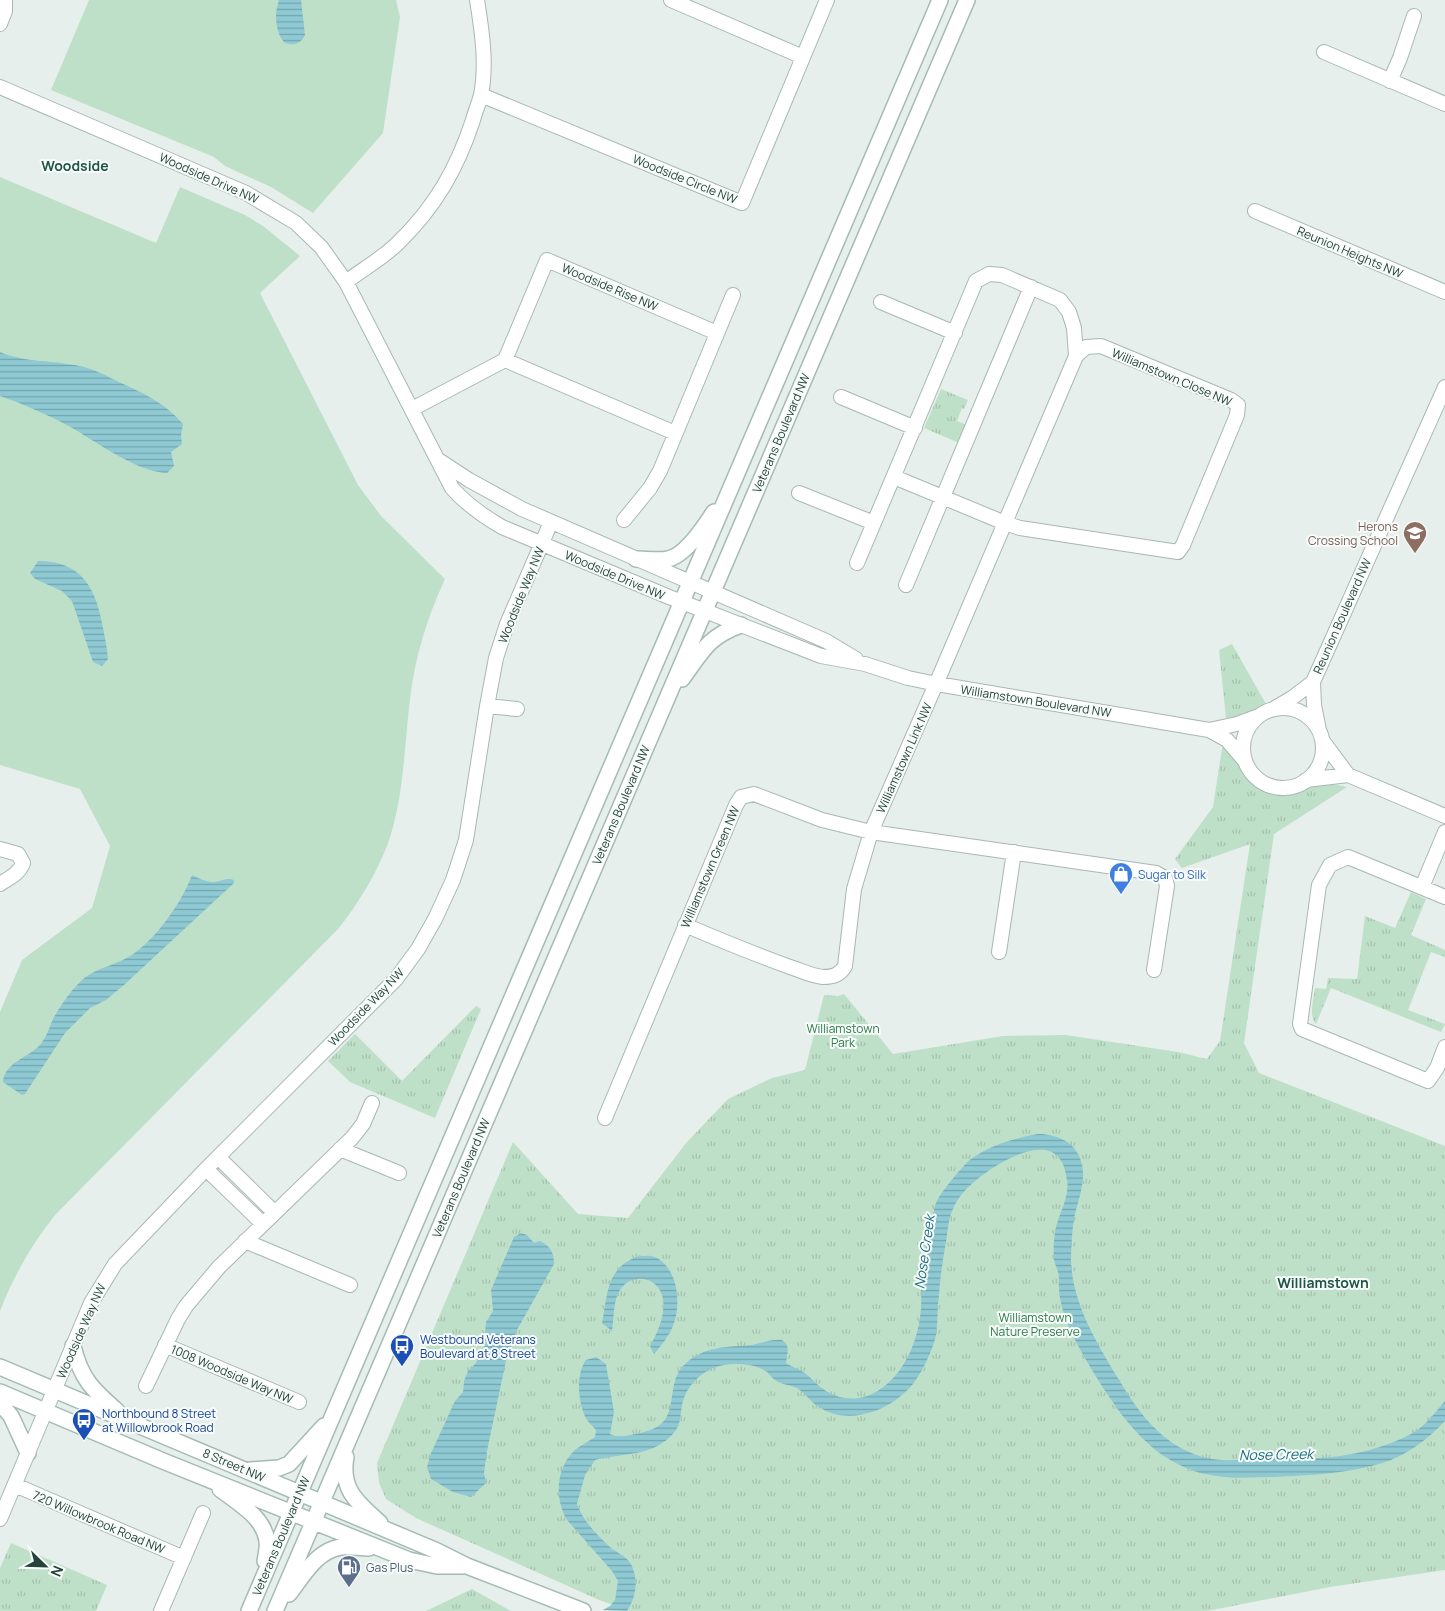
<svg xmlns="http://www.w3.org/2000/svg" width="1445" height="1611" viewBox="0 0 1445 1611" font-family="Manrope,sans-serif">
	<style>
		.grass { fill: #bfe0c8 }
		.park { fill: url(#park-tufts) }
		.water { fill: url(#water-rules) }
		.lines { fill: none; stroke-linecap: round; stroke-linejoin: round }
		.street-casing { stroke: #a8b8b2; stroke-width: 16 }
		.secondary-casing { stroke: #a4bbb3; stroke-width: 18 }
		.street { stroke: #fff; stroke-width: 14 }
		.secondary { stroke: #fff; stroke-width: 15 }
		.labels { text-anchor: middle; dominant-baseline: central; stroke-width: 4; stroke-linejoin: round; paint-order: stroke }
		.street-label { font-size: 12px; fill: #24423a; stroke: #f7fbf9 }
		.education-label { font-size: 12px; fill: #785e54; stroke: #f7fbf9; text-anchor: end }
		.shop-label { font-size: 12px; fill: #366cbe; stroke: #f7fbf9; text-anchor: start }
		.park-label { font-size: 12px; fill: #2d7a4b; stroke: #f7fbf9 }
		.transit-label { font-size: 12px; fill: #164399; stroke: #f7fbf9; text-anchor: start }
		.service-label { font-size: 12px; fill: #4e5e75; stroke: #f7fbf9; text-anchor: start }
		.neighbourhood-label { font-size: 14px; font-weight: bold; fill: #1f5548; stroke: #f7fbf9 }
		.water-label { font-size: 14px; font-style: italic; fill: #1c6f80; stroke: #f7fbf9 }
	</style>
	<defs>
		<pattern id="park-tufts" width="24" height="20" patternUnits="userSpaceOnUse" patternTransform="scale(1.25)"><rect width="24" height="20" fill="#bfe0c8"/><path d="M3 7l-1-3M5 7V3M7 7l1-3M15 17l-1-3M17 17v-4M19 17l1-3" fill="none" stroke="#a4c1ad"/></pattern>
		<pattern id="water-rules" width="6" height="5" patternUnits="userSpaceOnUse" patternTransform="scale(1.25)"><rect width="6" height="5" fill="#8ec9d4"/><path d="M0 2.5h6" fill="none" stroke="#74a5ad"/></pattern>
	</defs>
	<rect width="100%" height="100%" fill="#e6efeb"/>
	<path class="grass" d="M89,0H396L400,17L383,133L313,213L271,187L225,166L214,157L51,90Z
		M0,177L156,243L180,187L245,215L263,226L300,256L260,293L358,485L381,516L445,579C427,618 415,657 410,699C404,748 404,800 387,846C375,876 359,902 339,928L56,1214C32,1244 14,1275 0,1311V1012L22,960L92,908L110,846L80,789L0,765Z"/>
	<path class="park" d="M941,389L968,400L964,409L962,408L957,421L967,425L959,443L924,428Z
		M1232,644L1266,704C1250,712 1245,717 1226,718L1219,650Z
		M1223,742L1237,756L1246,774L1259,786L1270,792L1291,794L1317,784L1328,783L1347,787L1274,834L1244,1043L1259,1073L1445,1146V1570L1330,1587L1207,1611H630L599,1600L416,1518L386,1499L379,1483L377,1463L513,1142L578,1214L628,1218L687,1142L728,1099L772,1078L805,1070L824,995L838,996L844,994L893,1054L1003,1036L1066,1035L1178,1052L1207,1059L1220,1041L1250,844L1182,868L1175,859L1213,807Z
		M1411,892L1426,899L1411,935L1445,950V957L1431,952L1408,1010L1445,1024L1441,1032L1331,988L1316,1024C1308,1015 1314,999 1315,988L1326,989L1328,978L1357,979L1365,916L1395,928Z
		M476,1006L481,1009L435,1118L350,1082L328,1061L355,1034L402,1081Z
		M11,1543L107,1585L96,1611H0V1568Z
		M472,1589L511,1611H426Z"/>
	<path class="water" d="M279,0H301L305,35C300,44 295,46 285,43C275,33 274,13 279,0Z
		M0,352C26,363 52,360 80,366C94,369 107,376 119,382C144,393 166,404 183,424L181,435L182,444L171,452L174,466L167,473C136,472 94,440 67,425C46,414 23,404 0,396Z
		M38,561C83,561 96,589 103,628C105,638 107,648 108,659L102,666L93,662L72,601L62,591L35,579L30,573Z
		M192,875C198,878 206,882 213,882C221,882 225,877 234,880V883L124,985L106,1000L90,1008L65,1033L25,1094L22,1095L3,1082C4,1063 27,1058 39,1046C46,1039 49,1028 53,1019C60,1006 69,993 80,982C94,968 114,966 130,956C155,941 182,902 192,875Z
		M1038,1134C1054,1134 1072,1140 1079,1156C1089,1177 1078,1198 1074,1219C1072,1233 1071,1246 1071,1260C1072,1306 1101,1350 1124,1388C1138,1411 1157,1435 1181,1448C1212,1465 1236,1460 1269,1458C1286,1457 1302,1459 1318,1458C1349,1457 1390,1447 1416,1431C1427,1424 1436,1411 1445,1401V1421C1429,1438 1412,1451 1391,1460C1352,1474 1312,1475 1271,1477C1251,1477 1230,1479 1211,1475C1195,1473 1180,1466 1167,1458C1132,1436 1107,1395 1086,1360C1075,1340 1064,1321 1060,1298C1058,1290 1060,1280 1058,1272C1056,1264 1055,1266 1054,1259C1053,1250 1054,1240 1055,1232C1058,1214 1070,1198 1067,1180C1065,1166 1061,1153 1045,1150C1030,1148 1014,1156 1001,1163C983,1174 961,1189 953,1209C948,1219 948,1231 946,1242C943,1259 940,1277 939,1295C937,1308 938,1322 936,1335C933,1350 922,1372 913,1384C903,1396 889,1406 875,1411C855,1418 835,1418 817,1406C810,1401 805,1393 797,1388C791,1385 784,1385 778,1382C774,1380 771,1376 768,1373C760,1366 747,1364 736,1364C711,1363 687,1380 682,1405C680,1417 681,1427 671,1436C650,1457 621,1453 595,1460L585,1475L577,1504C583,1521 597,1535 610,1547C616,1552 627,1557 631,1564C639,1580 636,1597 627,1611L603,1610L610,1606L615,1600L618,1581L612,1571L567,1520C554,1499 556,1467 575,1450C581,1445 589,1441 595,1437L596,1430C592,1425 586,1421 584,1414C578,1399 576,1373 586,1360L596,1357L606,1364L614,1412L610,1434C616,1438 628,1436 636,1434C644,1432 654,1430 661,1424C677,1411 667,1381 684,1365C703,1346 727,1347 752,1345C762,1343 772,1339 782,1340C791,1346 787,1353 786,1363C792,1367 800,1369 806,1374C812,1379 818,1386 826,1391C844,1402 865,1401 882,1388C907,1370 919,1337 921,1308C922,1296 920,1283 921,1270C923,1256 927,1243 930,1229C933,1219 933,1206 939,1197C945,1188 963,1165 971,1159C990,1145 1015,1138 1038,1134Z
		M521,1233L527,1235L534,1243L540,1241C550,1246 554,1252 554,1264L517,1330L507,1356L487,1451L484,1473L486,1483L471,1497L453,1492L431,1479L427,1467L431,1453L455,1401L463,1392L464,1381L468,1371L476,1363L479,1355L484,1348L486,1322L493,1311L491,1290L514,1237Z
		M639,1256C644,1256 650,1255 655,1257C679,1268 682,1307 672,1328C668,1337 661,1346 654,1354L650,1346C658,1332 667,1312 662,1295C656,1276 631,1273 620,1290C613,1300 614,1319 612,1331L602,1323C608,1292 606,1268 639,1256Z"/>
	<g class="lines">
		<g class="street-casing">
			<path id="street" d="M671,0L803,57
				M0,24L5,11V0
				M1324,52L1445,104
				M1390,81L1400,58L1414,16
				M0,87L246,193L296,223L321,247L346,282L452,488C467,505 483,516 502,527L669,597L821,656L865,664L908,678L937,684L1209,730L1227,740L1245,761
				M481,95L742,203L827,0
				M1255,211L1445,292
				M346,282C363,269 383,258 398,243C435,207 457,169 473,120C475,112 479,103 481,95C487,64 482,31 477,0
				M881,302L955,333
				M505,360L675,433
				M841,397L915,428
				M412,409L505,360L547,260L717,333
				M440,461L469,480L522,509L826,641L856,659
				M799,493L874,523
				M624,520L650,488L660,471L733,295
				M857,563L976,281L989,274L1002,275L1060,300L1069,312L1074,328L1076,356
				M906,585L1031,287
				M487,706L517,709
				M1243 748a40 40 0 1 1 80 0a40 40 0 1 1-80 0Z
				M1275,708L1292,698L1313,682
				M1209,730L1237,724L1256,717
				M1319,730L1314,705L1313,682L1445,387
				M1322,740L1348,775
				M1306,780L1348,775L1445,816
				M0,849L18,854L23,863C19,874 9,878 0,884
				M1422,887L1445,832
				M1445,897L1348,857L1330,865L1319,885L1300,1024L1302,1029L1428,1081L1437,1068L1445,1047
				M685,925C720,940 754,954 790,967C800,970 812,976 823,977C833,977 840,975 845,966L854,889L871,832L943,668L1076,356L1086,347L1101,346L1231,400L1238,405L1237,415L1183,545L1178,552L1020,528L1005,523L894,477
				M999,952L1014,852
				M605,1118L736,805L741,797L754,794L822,820L871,832L1156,873L1165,878L1167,886L1154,970
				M340,1149L399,1173
				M218,1157L274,1212
				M206,1169L263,1224
				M245,1241L350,1285
				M165,1345L299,1402
				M146,1386L178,1319L186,1306L219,1267L352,1138L363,1124L372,1103
				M15,1485L184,1558
				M0,1519L91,1303L115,1264L206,1169L396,979L418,949L435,919L453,880L466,840L487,706L496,658L507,624L551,522
				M161,1611L203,1513"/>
		</g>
		<g class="secondary-casing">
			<path id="secondary" d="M636,559C646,559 658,561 668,559C685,556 705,526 714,512
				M682,679C702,652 707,637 741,625
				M73,1346C81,1379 92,1389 117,1411
				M0,1367L437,1551L467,1566L583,1611
				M0,1392L163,1461L409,1560L437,1566H463
				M0,1403L11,1416L28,1453
				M346,1457C340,1490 358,1503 380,1523
				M250,1470L279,1468L289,1464L324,1426
				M220,1489C238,1503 264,1517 267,1541C268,1547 266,1555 265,1561
				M289,1594C303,1576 317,1550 341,1547C349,1546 360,1548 369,1548
				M249,1611L940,0
				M275,1611L967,0"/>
		</g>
		<use href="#street" class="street"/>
		<use href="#secondary" class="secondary"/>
	</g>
	<defs>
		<g id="school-pin" transform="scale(1.25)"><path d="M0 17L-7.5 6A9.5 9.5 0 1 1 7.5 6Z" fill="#8d6e63" stroke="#f7fbf9"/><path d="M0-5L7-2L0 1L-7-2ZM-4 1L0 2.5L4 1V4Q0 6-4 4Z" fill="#fff"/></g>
		<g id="shop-pin" transform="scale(1.25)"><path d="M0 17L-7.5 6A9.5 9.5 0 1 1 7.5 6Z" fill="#3f7fe0" stroke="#f7fbf9"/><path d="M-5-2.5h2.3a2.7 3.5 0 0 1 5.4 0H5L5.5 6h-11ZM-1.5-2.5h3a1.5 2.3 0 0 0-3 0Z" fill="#fff"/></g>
		<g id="bus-pin" transform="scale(1.25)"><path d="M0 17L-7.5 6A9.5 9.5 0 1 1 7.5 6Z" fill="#1a4fb4" stroke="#f7fbf9"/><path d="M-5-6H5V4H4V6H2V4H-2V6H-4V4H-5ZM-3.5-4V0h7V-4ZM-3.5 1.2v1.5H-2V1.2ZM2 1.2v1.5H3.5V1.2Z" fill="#fff"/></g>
		<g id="fuel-pin" transform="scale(1.25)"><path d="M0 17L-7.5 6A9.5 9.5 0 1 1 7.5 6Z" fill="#5c6f8a" stroke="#f7fbf9"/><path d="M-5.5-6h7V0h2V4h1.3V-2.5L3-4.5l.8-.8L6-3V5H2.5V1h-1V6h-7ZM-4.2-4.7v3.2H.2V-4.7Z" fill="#fff"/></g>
	</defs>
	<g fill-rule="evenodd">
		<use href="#school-pin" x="1415" y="533"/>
		<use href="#shop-pin" x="1121" y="874"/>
		<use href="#bus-pin" x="402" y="1346"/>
		<use href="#bus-pin" x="84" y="1420"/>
		<use href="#fuel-pin" x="349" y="1567"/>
	</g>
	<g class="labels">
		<g class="street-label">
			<text transform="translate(209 178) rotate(24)">Woodside Drive NW</text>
			<text transform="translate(685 179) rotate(22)">Woodside Circle NW</text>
			<text transform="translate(1350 252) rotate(23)">Reunion Heights NW</text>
			<text transform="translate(610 287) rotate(23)">Woodside Rise NW</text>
			<text transform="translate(1172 377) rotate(23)">Williamstown Close NW</text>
			<text transform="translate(781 433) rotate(-67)">Veterans Boulevard NW</text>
			<text transform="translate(615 575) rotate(23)">Woodside Drive NW</text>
			<text transform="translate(521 595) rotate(-68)">Woodside Way NW</text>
			<text transform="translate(1342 616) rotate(-66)">Reunion Boulevard NW</text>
			<text transform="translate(1036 701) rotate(9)">Williamstown Boulevard NW</text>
			<text transform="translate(904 758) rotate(-66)">Williamstown Link NW</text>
			<text transform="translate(621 805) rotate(-67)">Veterans Boulevard NW</text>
			<text transform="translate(710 867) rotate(-67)">Williamstown Green NW</text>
			<text transform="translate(366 1007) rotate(-46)">Woodside Way NW</text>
			<text transform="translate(461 1178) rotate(-67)">Veterans Boulevard NW</text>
			<text transform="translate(81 1331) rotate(-66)">Woodside Way NW</text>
			<text transform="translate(232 1374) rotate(23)">1008 Woodside Way NW</text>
			<text transform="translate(234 1465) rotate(23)">8 Street NW</text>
			<text transform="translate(99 1522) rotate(23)">720 Willowbrook Road NW</text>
			<text transform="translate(281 1536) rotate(-67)">Veterans Boulevard NW</text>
		</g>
		<g class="education-label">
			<text x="1398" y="526">Herons<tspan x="1398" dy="14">Crossing School</tspan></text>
		</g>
		<g class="shop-label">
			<text x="1138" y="874">Sugar to Silk</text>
		</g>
		<g class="park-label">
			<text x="843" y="1028">Williamstown<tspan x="843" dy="14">Park</tspan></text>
			<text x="1035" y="1317">Williamstown<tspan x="1035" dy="14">Nature Preserve</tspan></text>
		</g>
		<g class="transit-label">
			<text x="420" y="1339">Westbound Veterans<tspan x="420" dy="14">Boulevard at 8 Street</tspan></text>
			<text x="102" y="1413">Northbound 8 Street<tspan x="102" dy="14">at Willowbrook Road</tspan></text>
		</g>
		<g class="service-label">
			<text x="366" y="1567">Gas Plus</text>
		</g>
		<g class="neighbourhood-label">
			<text x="75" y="165">Woodside</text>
			<text x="1323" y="1282">Williamstown</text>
		</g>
		<g class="water-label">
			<text transform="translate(924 1252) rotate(-82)">Nose Creek</text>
			<text transform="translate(1276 1454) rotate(-1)">Nose Creek</text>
		</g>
	</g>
	<g transform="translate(45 1566) rotate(113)" stroke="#f7fbf9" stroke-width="4" paint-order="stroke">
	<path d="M0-4L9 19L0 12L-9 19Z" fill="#24423a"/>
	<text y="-8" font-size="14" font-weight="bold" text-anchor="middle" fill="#24423a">N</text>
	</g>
</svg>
